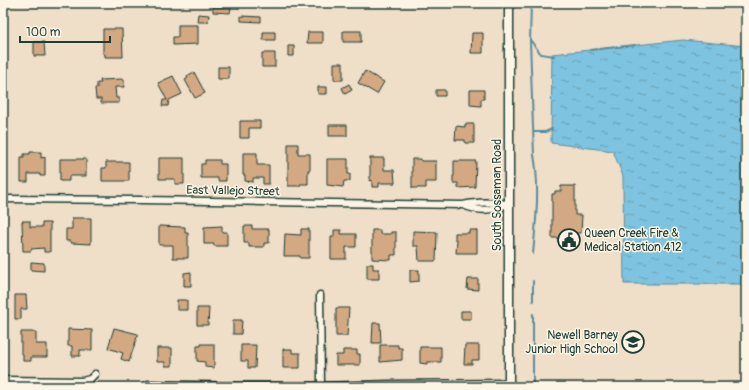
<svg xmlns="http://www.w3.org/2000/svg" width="749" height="390" viewBox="0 0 749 390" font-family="Pangolin,sans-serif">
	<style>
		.water { fill: url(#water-ripples); stroke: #588d9b }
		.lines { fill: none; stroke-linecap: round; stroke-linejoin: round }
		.stream { stroke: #588d9b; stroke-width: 2 }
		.building { fill: #d2a983; stroke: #1f3d34 }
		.minor-casing { stroke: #1f3d34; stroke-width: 9 }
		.secondary-casing { stroke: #1f3d34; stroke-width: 11 }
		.minor { stroke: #fcf5e5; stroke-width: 6 }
		.secondary { stroke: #fcf5e5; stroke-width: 8 }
		.labels { text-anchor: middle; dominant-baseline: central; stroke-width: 3; stroke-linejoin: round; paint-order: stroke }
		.street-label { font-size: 12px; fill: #1f3d34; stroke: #fcf5e5 }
		.poi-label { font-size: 12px; fill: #1f3d34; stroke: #fcf5e5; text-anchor: start }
	</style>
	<defs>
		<pattern id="water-ripples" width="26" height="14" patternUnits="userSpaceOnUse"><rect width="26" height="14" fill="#7ec3df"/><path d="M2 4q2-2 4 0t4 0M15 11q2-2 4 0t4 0" fill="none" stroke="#67a0b6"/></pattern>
	</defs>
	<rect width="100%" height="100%" fill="#efdec8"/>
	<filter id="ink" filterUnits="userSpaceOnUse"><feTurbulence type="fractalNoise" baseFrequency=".025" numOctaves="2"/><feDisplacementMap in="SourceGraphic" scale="8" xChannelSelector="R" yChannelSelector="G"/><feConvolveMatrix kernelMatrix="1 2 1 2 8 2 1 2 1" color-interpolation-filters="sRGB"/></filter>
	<g filter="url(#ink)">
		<path class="water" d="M683,40L746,46V284H624L623,176L613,151L551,143L552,54Z"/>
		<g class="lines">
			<path class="stream" d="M531,3L530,41L534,155C540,187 536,221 533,254
				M531,41L541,54L554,56
				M590,50L635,45
				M534,132H545L552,129
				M533,301V281
				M533,314V387"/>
		</g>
		<path class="building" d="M213,7H231L230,13L213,12Z
			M198,14L209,15L208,22H197Z
			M241,16L261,17V22L241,21Z
			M178,25H198V44L173,45V37H178Z
			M103,29H122L123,57H105V54H103Z
			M343,31H361V42H343Z
			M263,32H275V40H263Z
			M308,32H323V43H307Z
			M472,33H483V53H471Z
			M34,42H44L45,56H34Z
			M288,46H294V56H288Z
			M262,53H275V67H262Z
			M334,63H343V80H334Z
			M218,67H229V79H218Z
			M365,71L384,82L377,94L358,83Z
			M194,72L205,93L195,98L185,80L188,78L187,76Z
			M173,76L182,94L169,100L168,106H162L163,100H167L158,83Z
			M124,79V87H115L116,98H119V103H101V99H96L95,88H97V83H101L100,80Z
			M349,84L352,90L345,94L342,88Z
			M318,87H327V94H318Z
			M436,90H445V96H436Z
			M470,90H484V99H481V106L470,105Z
			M240,121H260V128H249V138H240Z
			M465,124H474V143H465V140H455L456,126L465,127Z
			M329,125H347V136H329Z
			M288,144H298V154H310V170H308V184H300V186H288Z
			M30,152H41V158L45,157V176H40V174H28V182H21V157H24V154H30Z
			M243,153H257V165H269V184H263V178H253V182L245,181V175H243Z
			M159,158H184V184H175V179H159Z
			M370,158H384V170H394L395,183H379V187H372V180L370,181Z
			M60,159H86V176H69V181H60Z
			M327,159H348V174H350V181H344L343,187L327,185Z
			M412,159H421V161H436V182H426V188H412Z
			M205,160H220V164H226V181H218V178H201V164H205Z
			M454,161H476L475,187L458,188V183H453V176H454Z
			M106,162H129V181H102V168H106Z
			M561,186H575V215H582L581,233H571V238H565V242H558V238H552V194H555V191H561Z
			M72,218H91V244L71,243V241H66V229H72Z
			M22,221H30V227H42V223H50V252H44V248L31,249V251H23Z
			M159,226L185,227V233H188V258H173V245H159Z
			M222,226V232H227V246H214V244H204V227Z
			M244,226H252V229H269V243H264V247H249V243H244Z
			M301,229H309V258H300V256H284L285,234L301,235Z
			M334,230H341V234H356V247H346V259H331V237H334Z
			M372,230H380V234H391V232H396V255H391V260L372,259Z
			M469,230H477V253H456L457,240H455V233H469Z
			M413,231L437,232L436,261H419L418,246H413Z
			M31,262L44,263V271L31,270Z
			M367,264H373V269H379V279H367Z
			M410,270H419V281L410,282Z
			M191,272V286H184V273Z
			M468,279H478V290L467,289Z
			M15,295H26L27,309H21V319H15Z
			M177,300H187V310H177Z
			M197,308H209L208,325H197Z
			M336,308H349L347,336H336Z
			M461,311H471V319H461Z
			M233,320H242L241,334H233Z
			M373,323H380L381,343H372Z
			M114,328L138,334L129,362L121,359L123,353L108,348Z
			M68,329L92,330V350H80V356H72V346H68Z
			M21,332H36V344H47V357H31V361H23V354H21Z
			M201,344H214V368L205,367V362L197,361V346H201Z
			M241,345H256L255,368H248V361H241Z
			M380,345H398V348H402V360L380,362Z
			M465,345H479V360H472V364H464Z
			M420,347H441V362H427V364L420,363Z
			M157,348H172V366H165V362H157Z
			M283,349H292V353H300V368H283Z
			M343,350H357V354H360V365H336V355H343Z"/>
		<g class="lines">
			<g class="minor-casing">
				<path id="minor" d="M3,199L142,200L463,205C478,201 493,202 509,204
					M463,205C479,212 491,211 507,204
					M320,295L321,386
					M3,380L82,381L90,379L95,374
					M148,384L240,386H321L389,384L509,383"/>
			</g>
			<g class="secondary-casing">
				<path id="secondary" d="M509,387V3"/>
			</g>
			<use href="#minor" class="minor"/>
			<use href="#secondary" class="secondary"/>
		</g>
	</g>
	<defs>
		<g id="civic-ring" transform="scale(1.15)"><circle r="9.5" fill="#fcf5e5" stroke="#1f3d34" stroke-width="1.5"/><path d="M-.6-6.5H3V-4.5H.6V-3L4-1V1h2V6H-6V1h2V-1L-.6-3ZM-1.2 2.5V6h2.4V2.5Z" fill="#1f3d34"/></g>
		<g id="school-ring" transform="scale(1.15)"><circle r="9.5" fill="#fcf5e5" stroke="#1f3d34" stroke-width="1.5"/><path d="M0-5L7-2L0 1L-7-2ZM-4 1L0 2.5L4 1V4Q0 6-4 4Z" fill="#1f3d34"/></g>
	</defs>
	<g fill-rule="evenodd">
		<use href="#civic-ring" x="569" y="240"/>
		<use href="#school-ring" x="633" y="342"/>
	</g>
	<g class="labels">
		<g class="street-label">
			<text transform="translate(233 191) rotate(1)">East Vallejo Street</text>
			<text transform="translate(497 195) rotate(-90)">South Sossaman Road</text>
		</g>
		<g class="poi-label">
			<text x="584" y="233">Queen Creek Fire &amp;<tspan x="584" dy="14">Medical Station 412</tspan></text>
			<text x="618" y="335" text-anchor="end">Newell Barney<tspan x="618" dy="14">Junior High School</tspan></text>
		</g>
	</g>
	<rect width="749" height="390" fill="none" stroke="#fcf5e5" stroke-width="16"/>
	<rect x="8" y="8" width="733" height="374" fill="none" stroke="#1f3d34" stroke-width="1.5" filter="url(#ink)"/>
	<path d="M20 36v6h90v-6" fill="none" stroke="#1f3d34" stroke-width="2"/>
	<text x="26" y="36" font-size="12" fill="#1f3d34" stroke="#fcf5e5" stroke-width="3" paint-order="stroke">100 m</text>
</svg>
